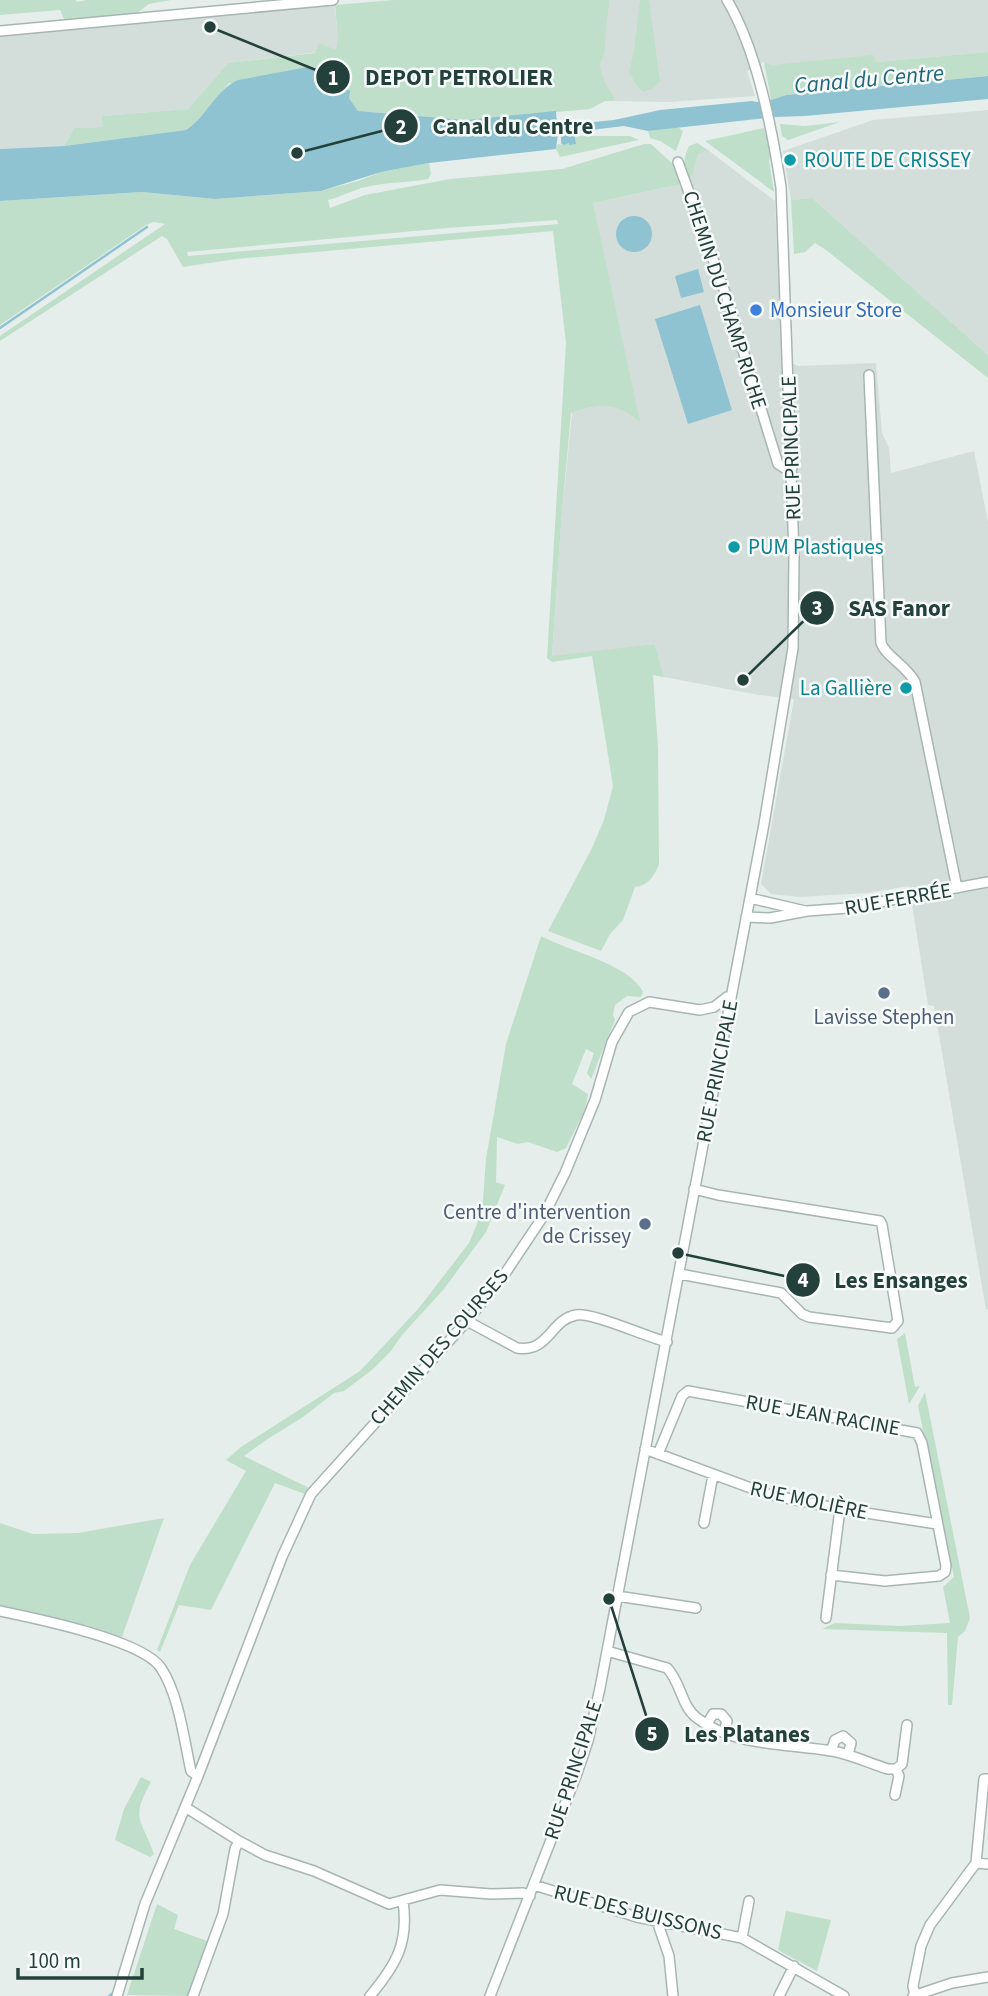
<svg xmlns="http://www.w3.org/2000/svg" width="988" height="1996" viewBox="0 0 988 1996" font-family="'Source Sans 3',sans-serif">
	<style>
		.built { fill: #d3deda }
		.green { fill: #bfdfca; fill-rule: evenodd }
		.water { fill: #8fc3d2 }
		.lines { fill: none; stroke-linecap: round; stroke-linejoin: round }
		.stream { stroke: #8fc3d2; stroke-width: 2.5 }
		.minor-casing { stroke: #a7b6b3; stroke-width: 12 }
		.minor { stroke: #fff; stroke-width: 9 }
		.culture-dot { fill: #0f9aa8; stroke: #f6faf9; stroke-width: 2.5 }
		.shop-dot { fill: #3f7fe0; stroke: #f6faf9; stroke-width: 2.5 }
		.service-dot { fill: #5c6f8a; stroke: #f6faf9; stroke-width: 2.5 }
		.labels { text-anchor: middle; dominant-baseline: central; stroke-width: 5; stroke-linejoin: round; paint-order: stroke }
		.culture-label { font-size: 21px; fill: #0d838f; stroke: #f6faf9; text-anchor: start }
		.street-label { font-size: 21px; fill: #24403b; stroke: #f6faf9 }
		.shop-label { font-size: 21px; fill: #366cbe; stroke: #f6faf9; text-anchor: start }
		.service-label { font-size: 21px; fill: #4e5e75; stroke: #f6faf9 }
		.water-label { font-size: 23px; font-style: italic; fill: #1f667c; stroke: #f6faf9 }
		.leader { fill: none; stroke: #24403b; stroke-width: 2.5 }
		.callout-dot { fill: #24403b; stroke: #f6faf9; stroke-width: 2.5 }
		.mark-label { font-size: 21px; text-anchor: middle; font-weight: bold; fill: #fff }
		.callout-label { font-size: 23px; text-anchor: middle; font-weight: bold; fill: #24403b; stroke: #f6faf9; stroke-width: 5; stroke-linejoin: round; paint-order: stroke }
	</style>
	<rect width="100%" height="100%" fill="#e5eeeb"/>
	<path class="built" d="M281,0H334L338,38L336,50L228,63L188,109L103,116V127L74,128L64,146L0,149V27Z
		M573,0H988V52L877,62L773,65L764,62L747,71L755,96L669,102L605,101Z
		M988,110V355L812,198L791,200L783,151L873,120Z
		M708,150L775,201L782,359L798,366L876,363L882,433L889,448L891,473L974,451L988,522V1309L986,1310L934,1006L928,1005L909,886L867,893L800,897L771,894L761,884L794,699L759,695L664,677L655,644L552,657L561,524L593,203L681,184L693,174L698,154Z"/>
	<path class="green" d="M0,0H76L77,2L86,0H171L149,4L136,14L65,21L60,10L0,15Z
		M393,0H609C608,17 605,34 605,50C605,55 600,61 600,66C601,75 608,90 614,96L613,101H605L590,109L466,120L358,111L349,98L229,83L195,125L186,130L64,146L74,128L103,127L102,116L188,109L228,63L315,53L319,43L336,50L338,38L335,5Z
		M640,0H649L660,81L653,88L644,92L638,88L629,72L634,51Z
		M988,52V76L786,95L771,100L764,62L773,65L873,55L877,62Z
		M840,122L788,140L782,136L780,124L805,126Z
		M678,127L683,131L676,151L660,141L650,138L648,131Z
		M764,128L772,153L769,161L774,192L705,141Z
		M574,136H630L639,140L560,157L556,149L558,144L563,145Z
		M697,143L708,150L698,154L693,174L687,179C683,166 683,159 689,146Z
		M644,144H651L675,166L681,184L593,203L640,422C618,402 597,402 571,413L561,524L552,656L655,644L664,677L653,675L658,748L659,864C655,875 648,886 635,887L623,920L610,934L601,951L548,931L592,848L604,820L613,786L592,656L552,662L547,658L566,343L553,231L236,259L183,267L167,239L162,236L0,341V336L165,224L154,222L146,225L0,325V201L142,192L215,199L321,191L358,181L381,172L429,163L431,174L428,179C407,183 386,182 366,187C352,190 341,197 328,200L330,208L365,195L450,179L562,169ZM557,220L558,224L188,256L187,252L447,228Z
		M812,198L988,355V378L826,250L815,243L805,252L794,254L791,200Z
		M541,936C568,951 630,964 643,992L641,997L627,996L615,1005L613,1015L615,1020L591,1079L587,1073L594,1053L586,1049L572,1084L588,1094L585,1110L566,1148L557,1152L528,1142L518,1144L497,1137L496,1182L505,1185L486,1232L444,1289L402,1335L391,1351L372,1370L344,1391L334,1393L303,1417L266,1440L244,1456L309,1488L305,1494L275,1483L211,1610L179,1605L160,1652L157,1650L190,1565L246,1471L226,1460L241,1447L360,1371L419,1308L469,1243L477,1224L483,1200L486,1159L506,1044Z
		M905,1333L915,1387L920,1386L909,1404L897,1339Z
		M925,1392L970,1618L965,1631L958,1637L952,1705H948L947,1633L822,1629L835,1623L900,1626L950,1623L943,1587L954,1577L918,1406Z
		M164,1518L122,1637L50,1616L0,1605V1523L33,1534L78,1533Z
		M141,1777L151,1782C130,1820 141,1817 154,1854L150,1857L115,1840L124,1809Z
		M157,1904L178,1915L174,1929L207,1941L188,1996L127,1995Z
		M786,1911L831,1920L817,1971L778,1950Z"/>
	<path class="water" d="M308,67L323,69L350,91L349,98L358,111L466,120L556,111L557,127L566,126V120L574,124L614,120L660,110L752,101L757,102L771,100L786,95L988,76V99L805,116L775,117L648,131L624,126L574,132L576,144L569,145V143L563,145L561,143V134H558L556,149L429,163L381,172L321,191L215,199L142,192L0,201V149L64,146L186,130C206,118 216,89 238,80Z
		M616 234a18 18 0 1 1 36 0a18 18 0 1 1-36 0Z
		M698,269L704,292L681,298L675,276Z
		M700,305L732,410L688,424L655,319Z"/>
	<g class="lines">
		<path class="stream" d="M0,328L147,227
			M109,1996L113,1993"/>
		<g class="minor-casing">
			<path id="minor" d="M0,31L333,0
				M678,162L726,295L778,464L786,469L792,468
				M869,375L881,643C886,657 905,664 915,682L957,888
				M750,898L805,911
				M746,917L770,918L807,911L848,908L988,882
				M680,1274L781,1293L802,1314L809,1317L892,1328L898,1321L882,1225L880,1221L718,1195L694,1189
				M467,1321L517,1348C549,1353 550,1320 576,1315C593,1312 646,1337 667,1342
				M645,1449L767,1494L840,1509L937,1524
				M658,1454L682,1396L688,1391L917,1433L922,1443L946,1566L945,1572L939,1576L885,1581L831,1575
				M704,1523L713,1475
				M617,1596L696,1608
				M0,1611C34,1618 143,1640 161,1668C179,1695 184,1740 191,1771L198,1776
				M826,1618L840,1509
				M607,1651L667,1668C681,1682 681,1706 697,1718C735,1748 793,1743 837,1752C855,1756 871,1764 888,1769H896
				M707,1724L713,1714H721L727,1721L724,1732
				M831,1751L835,1740L843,1736L851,1743L848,1755
				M895,1795L899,1776L896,1769L902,1764L907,1725
				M185,1807L239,1841L265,1855L314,1871L389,1904L440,1890L491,1894L523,1893L530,1896
				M976,1863L988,1864
				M534,1885L637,1917L742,1938L844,1996
				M661,1921L659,1927L669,1956L673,1996
				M742,1938L749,1901
				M117,1996L145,1904L198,1776L282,1557L311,1494L467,1321L504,1275L544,1215L565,1173L595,1100L612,1042L629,1012L649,1002L700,1010L714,1007L727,997H731
				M193,1996L223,1914L235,1849L239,1841
				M370,1996C396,1965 409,1943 403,1901
				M490,1996L576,1776L588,1741L600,1688L764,824L793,648L794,556L781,187C772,129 757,50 727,0
				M779,1996L794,1966
				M913,1996L952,1983L988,1977
				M915,1996L913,1986L921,1946L930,1925L976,1863L984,1779H988"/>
		</g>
		<use href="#minor" class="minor"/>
	</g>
	<g class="culture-dot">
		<circle cx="790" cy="160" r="7"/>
		<circle cx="734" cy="547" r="7"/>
		<circle cx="906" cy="688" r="7"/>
	</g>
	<circle class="shop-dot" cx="756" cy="310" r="7"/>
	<g class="service-dot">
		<circle cx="884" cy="993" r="7"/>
		<circle cx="645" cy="1224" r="7"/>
	</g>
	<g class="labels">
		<g class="culture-label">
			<text x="804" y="160">ROUTE DE CRISSEY</text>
			<text x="748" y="547">PUM Plastiques</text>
			<text x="892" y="688" text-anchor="end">La Gallière</text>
		</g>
		<g class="street-label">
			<text transform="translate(725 300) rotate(72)">CHEMIN DU CHAMP RICHE</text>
			<text transform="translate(791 448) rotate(-92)">RUE PRINCIPALE</text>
			<text transform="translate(898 899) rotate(-10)">RUE FERRÉE</text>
			<text transform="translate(717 1071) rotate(-79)">RUE PRINCIPALE</text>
			<text transform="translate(439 1347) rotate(-49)">CHEMIN DES COURSES</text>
			<text transform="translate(823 1415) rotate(10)">RUE JEAN RACINE</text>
			<text transform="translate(809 1500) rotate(12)">RUE MOLIÈRE</text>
			<text transform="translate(573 1770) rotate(-72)">RUE PRINCIPALE</text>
			<text transform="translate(638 1912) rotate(14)">RUE DES BUISSONS</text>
		</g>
		<g class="shop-label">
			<text x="770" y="310">Monsieur Store</text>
		</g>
		<g class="service-label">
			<text x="884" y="1017">Lavisse Stephen</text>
			<text x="631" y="1212" text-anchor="end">Centre d'intervention<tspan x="631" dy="24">de Crissey</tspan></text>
		</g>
		<g class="water-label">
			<text transform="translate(869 79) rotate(-5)">Canal du Centre</text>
		</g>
	</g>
	<path class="leader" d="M210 27L333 77M297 153L401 126M743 680L817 608M678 1253L803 1280M609 1599L652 1734"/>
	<g class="callout-dot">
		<circle cx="210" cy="27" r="7"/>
		<circle cx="297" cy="153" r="7"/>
		<circle cx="743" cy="680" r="7"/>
		<circle cx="678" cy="1253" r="7"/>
		<circle cx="609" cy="1599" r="7"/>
		<circle cx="333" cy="77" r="18"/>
		<circle cx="401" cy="126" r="18"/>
		<circle cx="817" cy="608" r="18"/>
		<circle cx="803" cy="1280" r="18"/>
		<circle cx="652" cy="1734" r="18"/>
	</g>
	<g class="mark-label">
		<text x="333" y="85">1</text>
		<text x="401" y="134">2</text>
		<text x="817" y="615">3</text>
		<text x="803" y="1287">4</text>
		<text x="652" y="1741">5</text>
	</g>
	<g class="callout-label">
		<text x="459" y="85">DEPOT PETROLIER</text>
		<text x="513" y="134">Canal du Centre</text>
		<text x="899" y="616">SAS Fanor</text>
		<text x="901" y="1288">Les Ensanges</text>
		<text x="747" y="1742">Les Platanes</text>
	</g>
	<path d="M18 1968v10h124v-10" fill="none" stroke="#24403b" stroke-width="3.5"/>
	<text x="28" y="1968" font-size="21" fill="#24403b" stroke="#f6faf9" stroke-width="5" paint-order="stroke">100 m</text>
</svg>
